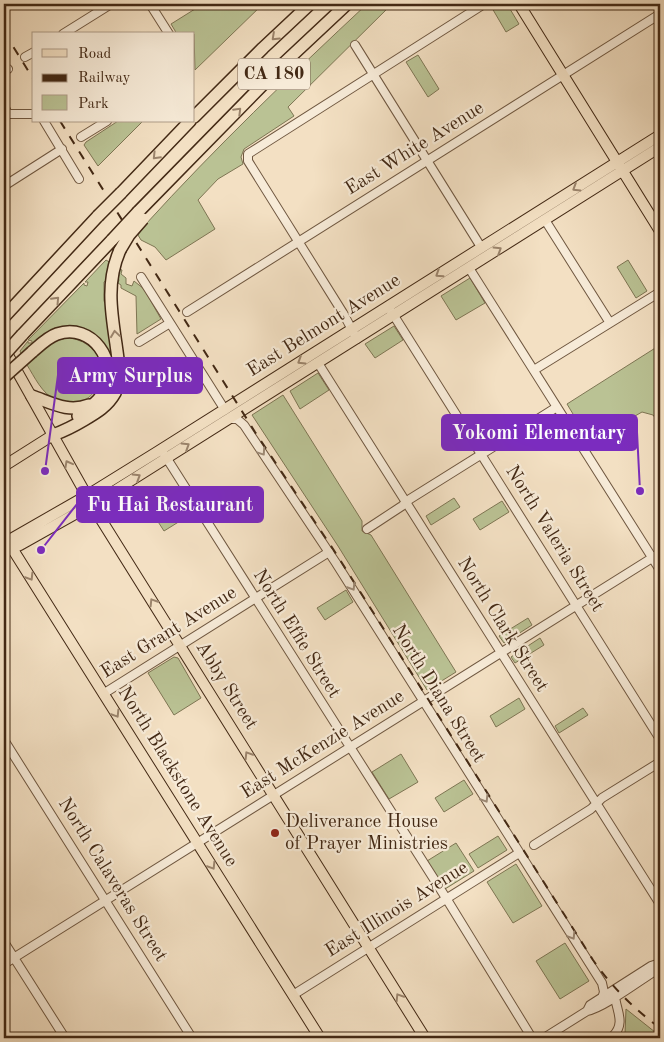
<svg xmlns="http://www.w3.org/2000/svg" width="664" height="1042" viewBox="0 0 664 1042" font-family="'Old Standard TT',serif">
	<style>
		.green { fill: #bac294; stroke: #7e7654 }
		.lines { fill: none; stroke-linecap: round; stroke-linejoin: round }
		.minor-casing { stroke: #6f5740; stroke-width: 10 }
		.major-casing { stroke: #432915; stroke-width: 12 }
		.highway-casing { stroke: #432915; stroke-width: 14 }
		.minor { stroke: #f7ebd8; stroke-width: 8 }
		.major { stroke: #f3e0c3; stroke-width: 10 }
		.highway { stroke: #f3e0c3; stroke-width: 11 }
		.rail { stroke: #432915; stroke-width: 2; stroke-dasharray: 9 9; stroke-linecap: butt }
		.highway-bridge-casing { stroke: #432915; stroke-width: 14; stroke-linecap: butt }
		.highway-bridge { stroke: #f3e0c3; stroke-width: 11 }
		.oneway { stroke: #9b846c }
		.oneway2 { stroke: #9d8a76 }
		.poi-dot { fill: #8f2418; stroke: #f7ebd8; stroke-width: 2 }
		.labels { text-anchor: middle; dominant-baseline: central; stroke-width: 4.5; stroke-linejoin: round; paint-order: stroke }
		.shield { fill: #f7ebd8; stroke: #796350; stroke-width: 1 }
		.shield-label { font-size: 18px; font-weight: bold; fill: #432915 }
		.street-label { font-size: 19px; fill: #432915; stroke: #f7ebd8 }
		.poi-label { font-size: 19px; fill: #432915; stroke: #f7ebd8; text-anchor: start }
		.leader { fill: none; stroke: #7b2cbf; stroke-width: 2 }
		.callout-dot { fill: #7b2cbf; stroke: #f7ebd8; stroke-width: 2 }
		.callout { fill: #7b2cbf; stroke: #7b2cbf; stroke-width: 2 }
		.callout-label { font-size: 20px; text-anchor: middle; font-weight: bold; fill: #fff }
	</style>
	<rect width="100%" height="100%" fill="#f3e0c3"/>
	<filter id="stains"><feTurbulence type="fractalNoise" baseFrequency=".004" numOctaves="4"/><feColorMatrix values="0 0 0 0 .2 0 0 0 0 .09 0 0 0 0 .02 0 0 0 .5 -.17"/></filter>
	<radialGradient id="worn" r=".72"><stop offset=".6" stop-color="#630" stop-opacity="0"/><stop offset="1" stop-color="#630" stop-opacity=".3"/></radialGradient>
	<path class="green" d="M203,4H263L195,70L194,34H177L171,24Z
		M367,4H392L288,107L294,116L244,149L241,157L243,164L218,179L198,200L215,229L166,260L155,247L141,240L138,235L145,225C215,148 291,75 367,4Z
		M499,4H507L519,24L506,32L492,8Z
		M418,55L439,89L428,97L406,62Z
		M118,121H143L98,166L84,145L86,142Z
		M106,260L111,263L108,267L107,280L104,282V301L105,303L106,302L107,319L114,363H111L80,329L22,356L20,351L28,341V343H32V341L28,340L84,283V285L87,286L88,282H85Z
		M628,260L647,291L636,298L617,267Z
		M119,269L122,270L121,274L126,278V284L132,286L134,281L144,289L161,319L137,334L136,296L121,288V285L118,283L119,280L118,278L119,275L117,271Z
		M470,278L485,303L456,320L441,296Z
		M394,326L403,340L375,358L365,344Z
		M71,338C125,350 100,419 56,400C42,394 34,376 27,365L29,360C42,350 53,338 71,338Z
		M660,345V424L653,415L642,412L593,440L588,439L567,404Z
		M318,373L329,390L300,409L290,391Z
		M283,395L362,521V531L371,535L456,672L427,690L338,546L252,415Z
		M454,498L460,507L431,525L426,516Z
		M185,499L193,513L164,531L155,517Z
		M502,501L509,512L480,530L473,519Z
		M346,590L353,602L325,620L317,608Z
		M528,618L532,625L504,643L499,636Z
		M540,638L544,645L515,663L511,657Z
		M174,657L178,658L201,698L174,715L148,673Z
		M519,698L525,709L496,727L490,716Z
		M583,708L588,715L559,733L555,726Z
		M401,754L418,782L389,799L372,772Z
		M464,780L473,794L444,812L435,798Z
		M498,836L507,850L478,868L469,854Z
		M456,843L474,871L445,889L427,861Z
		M516,864L542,906L513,923L487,882Z
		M565,943L589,981L560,999L536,961Z
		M626,1009L660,1036V1038H636L625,1034Z"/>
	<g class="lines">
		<g class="minor-casing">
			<path id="minor" d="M150,4L169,34
				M63,34L111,4
				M355,45L481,247
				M25,57L34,52
				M4,71L8,69
				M4,106L8,114H34
				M44,121L79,179
				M81,137L107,121
				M4,186L62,149
				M545,220L610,323
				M469,268L660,570
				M141,277L225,410
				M391,311L660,739
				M187,312L660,14
				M357,339L343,313L248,161V154L484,4
				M139,342L170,323
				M318,363L660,904
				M534,370L660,292
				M230,419H237L244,425L336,563L602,983L604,992L602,998
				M164,454L446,898L532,1038
				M367,529L402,506L410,499L557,407
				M103,694L329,552
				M4,740L192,1038
				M534,845L591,809L602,798L660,762
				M4,942L65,1038
				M4,964L660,553
				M293,995L519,853
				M587,1011L590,1005L651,966L660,963
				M613,1036C626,1023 616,1010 615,996
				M544,1038L587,1011C603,1008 639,981 655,971L658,964"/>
		</g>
		<g class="major-casing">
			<path id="major" d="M519,4L660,231
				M4,348L92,505L425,1038
				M4,466L53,435
				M4,543L86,496L157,452L660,135
				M10,545L320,1038
				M4,552L20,545L100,500L660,147"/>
		</g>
		<g class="highway-casing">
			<path id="highway" d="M194,117L263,48L310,4
				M121,193L190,121
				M138,212L284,63L347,4
				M4,317L98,216
				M22,335L112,240
				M32,352C40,345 48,337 57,334C92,322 120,362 103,393C97,403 88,409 78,416
				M32,396C52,403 68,413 89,405
				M53,435C64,431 74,426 84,420C96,413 108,406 115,393C122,377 118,360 116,344C111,311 106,281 120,250"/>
		</g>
		<use href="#minor" class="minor"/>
		<use href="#major" class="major"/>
		<use href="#highway" class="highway"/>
		<path class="rail" d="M4,32L34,80
			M60,121L255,432L335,552L593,960C612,987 634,1009 660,1028"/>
		<g class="highway-bridge-casing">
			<path id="highway-bridge" d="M98,216L121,193
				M112,240L138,212
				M120,250L129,235L143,219
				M4,355L22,335
				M4,377L32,352"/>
		</g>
		<use href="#highway-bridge" class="highway-bridge"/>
	</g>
	<defs><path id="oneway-chevron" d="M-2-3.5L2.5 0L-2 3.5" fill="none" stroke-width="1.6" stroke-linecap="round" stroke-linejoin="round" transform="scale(1.25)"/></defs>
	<g class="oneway">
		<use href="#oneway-chevron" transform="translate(275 37) rotate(137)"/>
		<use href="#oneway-chevron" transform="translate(238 111) rotate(-45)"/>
		<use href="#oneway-chevron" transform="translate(156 156) rotate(134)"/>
		<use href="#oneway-chevron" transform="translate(576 188) rotate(148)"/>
		<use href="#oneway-chevron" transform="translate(498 250) rotate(-32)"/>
		<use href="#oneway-chevron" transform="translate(439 274) rotate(147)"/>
		<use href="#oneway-chevron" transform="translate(56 300) rotate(-47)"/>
		<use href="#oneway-chevron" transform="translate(115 334) rotate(-98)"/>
		<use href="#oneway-chevron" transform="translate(301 361) rotate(148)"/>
		<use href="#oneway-chevron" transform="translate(186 446) rotate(-32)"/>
		<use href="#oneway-chevron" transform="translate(68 464) rotate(-118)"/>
		<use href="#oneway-chevron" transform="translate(137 477) rotate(-32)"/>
		<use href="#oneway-chevron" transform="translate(30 577) rotate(58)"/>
		<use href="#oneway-chevron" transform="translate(153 602) rotate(-122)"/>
		<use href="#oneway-chevron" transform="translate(116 714) rotate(58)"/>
		<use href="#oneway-chevron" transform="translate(248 755) rotate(-122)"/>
		<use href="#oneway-chevron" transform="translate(212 866) rotate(58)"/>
		<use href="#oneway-chevron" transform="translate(399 997) rotate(-122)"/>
	</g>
	<g class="oneway2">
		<use href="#oneway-chevron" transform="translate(262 452) rotate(56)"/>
		<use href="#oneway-chevron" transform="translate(352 587) rotate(58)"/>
		<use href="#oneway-chevron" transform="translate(485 799) rotate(58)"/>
		<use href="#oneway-chevron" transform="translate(572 936) rotate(58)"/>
	</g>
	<circle class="poi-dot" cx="275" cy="833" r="5"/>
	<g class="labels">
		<rect class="shield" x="238" y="58.5" width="72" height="31" rx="4"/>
		<g class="shield-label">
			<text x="274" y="74">CA 180</text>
		</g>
		<g class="street-label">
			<text transform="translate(415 149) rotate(-32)">East White Avenue</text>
			<text transform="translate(324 326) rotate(-32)">East Belmont Avenue</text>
			<text transform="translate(554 539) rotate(58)">North Valeria Street</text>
			<text transform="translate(502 625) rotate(58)">North Clark Street</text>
			<text transform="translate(169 633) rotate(-32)">East Grant Avenue</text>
			<text transform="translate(296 634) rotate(58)">North Effie Street</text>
			<text transform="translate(226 686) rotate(58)">Abby Street</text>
			<text transform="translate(438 694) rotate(58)">North Diana Street</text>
			<text transform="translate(323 745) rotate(-32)">East McKenzie Avenue</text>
			<text transform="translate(177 777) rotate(58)">North Blackstone Avenue</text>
			<text transform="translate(112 880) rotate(58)">North Calaveras Street</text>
			<text transform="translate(397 910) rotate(-32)">East Illinois Avenue</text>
		</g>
		<g class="poi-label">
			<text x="285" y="822">Deliverance House<tspan x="285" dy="22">of Prayer Ministries</tspan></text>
		</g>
	</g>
	<path class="leader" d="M45 471L58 375M640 491L637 432M41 550L77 504"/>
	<g class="callout-dot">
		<circle cx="45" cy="471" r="5"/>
		<circle cx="640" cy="491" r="5"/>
		<circle cx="41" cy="550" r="5"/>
	</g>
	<g class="callout">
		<rect x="58" y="358" width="144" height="35" rx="5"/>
		<rect x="442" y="415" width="195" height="35" rx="5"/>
		<rect x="77" y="487" width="186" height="35" rx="5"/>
	</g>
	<g class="callout-label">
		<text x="130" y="382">Army Surplus</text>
		<text x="539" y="439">Yokomi Elementary</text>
		<text x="170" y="511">Fu Hai Restaurant</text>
	</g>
	<rect width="664" height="1042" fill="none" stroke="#f3e0c3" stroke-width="20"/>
	<rect x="5" y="5" width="654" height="1032" fill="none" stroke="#432915" stroke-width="2.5"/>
	<rect x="10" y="10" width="644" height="1022" fill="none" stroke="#432915"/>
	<rect x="32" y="32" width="162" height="90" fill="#f7ebd8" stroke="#af9d8a"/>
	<rect x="42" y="49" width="25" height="8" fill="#f3e0c3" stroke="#af9d8a"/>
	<text x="78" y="58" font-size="15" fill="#432915">Road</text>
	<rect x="42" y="74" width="25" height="8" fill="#432915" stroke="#af9d8a"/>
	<text x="78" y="82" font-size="15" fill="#432915">Railway</text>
	<rect x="42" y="95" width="25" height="15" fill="#bac294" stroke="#af9d8a"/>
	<text x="78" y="108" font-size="15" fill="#432915">Park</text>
	<rect width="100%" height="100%" filter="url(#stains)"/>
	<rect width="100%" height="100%" fill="url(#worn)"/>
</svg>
